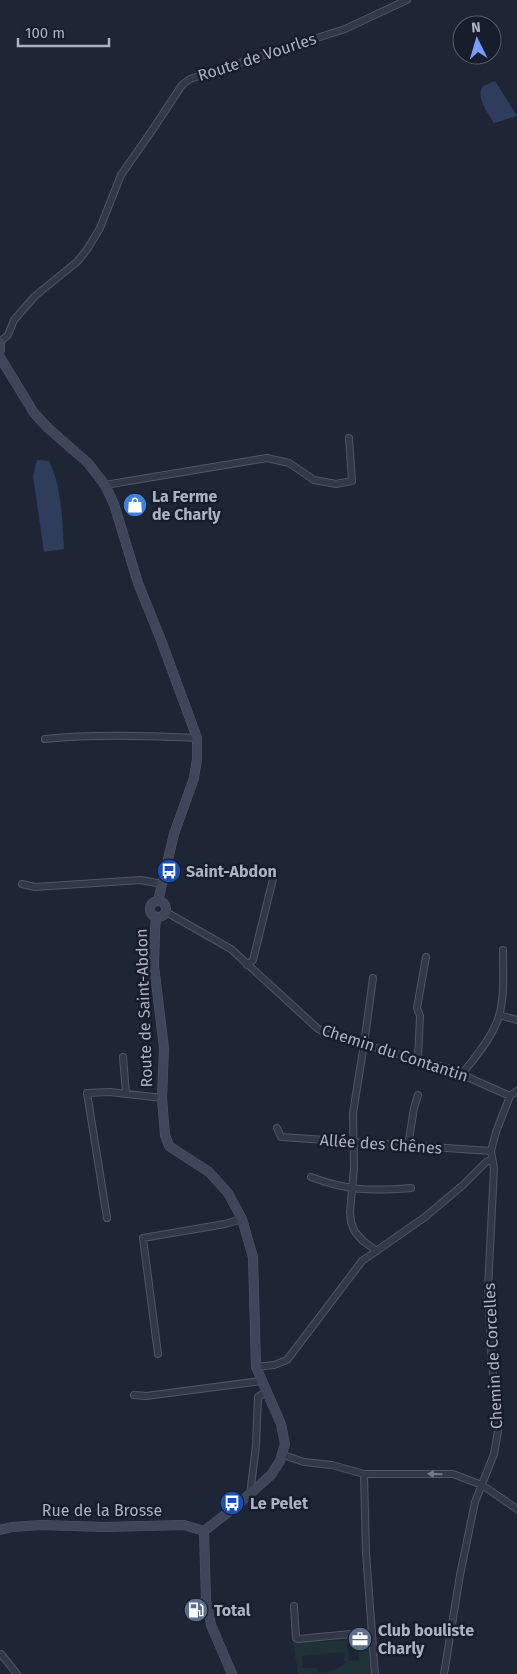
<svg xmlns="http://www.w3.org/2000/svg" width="517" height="1674" viewBox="0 0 517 1674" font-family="'Fira Sans',sans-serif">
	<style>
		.green { fill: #203237; fill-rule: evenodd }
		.water { fill: #2f3d5c }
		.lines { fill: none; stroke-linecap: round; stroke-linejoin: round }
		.street-casing { stroke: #4f5565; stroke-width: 8 }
		.secondary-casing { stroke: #4f5565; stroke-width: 10 }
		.street { stroke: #323847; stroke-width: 6 }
		.secondary { stroke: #40465a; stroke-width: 9 }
		.oneway { fill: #757b8c }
		.labels { text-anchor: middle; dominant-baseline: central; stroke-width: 5; stroke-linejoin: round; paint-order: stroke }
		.street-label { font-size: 16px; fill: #acb2c4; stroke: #181d2b }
		.poi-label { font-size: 16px; font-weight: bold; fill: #acb2c4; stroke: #181d2b; text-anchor: start }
	</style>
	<rect width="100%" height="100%" fill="#1e2636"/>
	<path class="green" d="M321,1639V1642L347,1640L349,1661L359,1660L358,1644L370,1643L373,1674H298L293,1642ZM344,1652L345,1658H343L346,1663C337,1670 329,1672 318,1673L317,1668H302L303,1661L302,1660V1656Z"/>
	<path class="water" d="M495,81L517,116L494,123C488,113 475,97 483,86Z
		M37,460L49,461C62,487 62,520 64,549L44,552L33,476Z"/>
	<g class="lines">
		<g class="street-casing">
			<path id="street" d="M0,342L8,335L14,320L35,296L78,261L88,248L100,228L121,175L153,129L182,85L190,79L345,29L407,0
				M105,485L267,458L289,463L314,480L336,484L352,481L349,438
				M45,739C97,734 145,736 197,738
				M22,884L35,887L141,880L162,884
				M166,912L231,949L317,1028L327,1034L447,1068L510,1096
				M247,965L253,960L273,879
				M373,978L364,1044L353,1113L354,1168L350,1212L351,1222L355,1232L363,1241L377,1251
				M499,1015L517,1020
				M123,1057L126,1094
				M418,1059L420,1016L417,1008L426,957
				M462,1074C476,1056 492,1038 499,1016C505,995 503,971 503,950
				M277,1128L281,1137L491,1151
				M408,1146L414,1108L418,1095
				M311,1177C348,1191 371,1191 411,1188
				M107,1218L87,1093L110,1092L162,1098
				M158,1354L143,1238L225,1224L242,1219
				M256,1367L274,1365L287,1360L362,1261L425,1217L463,1185L486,1162L492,1159
				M134,1395L146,1396L261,1381
				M283,1455L304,1462L332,1465L364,1474H453L482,1485L517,1509
				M364,1474L366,1553L375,1674
				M250,1495L256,1445L258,1397L266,1392
				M294,1606L296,1638L298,1639L372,1632
				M1,1654L17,1674
				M444,1674L460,1575L475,1502L494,1454L498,1431L491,1349L488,1289L494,1168L491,1151L496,1132L510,1096L517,1091"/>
		</g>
		<g class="secondary-casing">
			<path id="secondary" d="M0,343V350
				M0,357L34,413L48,428L88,463L105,485L114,504L138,583L161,640L197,738V759L194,778L174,834L158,901
				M150 909a8 8 0 1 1 16 0a8 8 0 1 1-16 0Z
				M156,917L155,930L154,966L164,1048L162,1098L165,1135L169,1146L209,1172L228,1193L242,1219L253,1257L256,1367L281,1424L285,1444L280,1461L271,1475L235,1507L204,1531
				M0,1530L12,1527L41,1525L104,1527L184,1525L204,1531
				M204,1531L206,1600L211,1625L232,1674"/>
		</g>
		<use href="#street" class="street"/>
		<use href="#secondary" class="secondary"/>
	</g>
	<defs><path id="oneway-solid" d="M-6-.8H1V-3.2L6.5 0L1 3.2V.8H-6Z" transform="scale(1.25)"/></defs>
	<use class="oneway" href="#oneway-solid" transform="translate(435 1474) rotate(-179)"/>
	<defs>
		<g id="shop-disc" transform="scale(1.25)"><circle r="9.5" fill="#3f7fe0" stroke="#181d2b"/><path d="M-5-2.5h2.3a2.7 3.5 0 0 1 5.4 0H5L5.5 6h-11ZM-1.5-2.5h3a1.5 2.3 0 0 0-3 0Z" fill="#fff"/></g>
		<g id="bus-disc" transform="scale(1.25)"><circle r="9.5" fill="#1a4fb4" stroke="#181d2b"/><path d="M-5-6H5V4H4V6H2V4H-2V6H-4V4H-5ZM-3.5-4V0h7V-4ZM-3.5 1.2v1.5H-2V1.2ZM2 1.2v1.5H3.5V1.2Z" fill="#fff"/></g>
		<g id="fuel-disc" transform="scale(1.25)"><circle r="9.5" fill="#5c6f8a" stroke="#181d2b"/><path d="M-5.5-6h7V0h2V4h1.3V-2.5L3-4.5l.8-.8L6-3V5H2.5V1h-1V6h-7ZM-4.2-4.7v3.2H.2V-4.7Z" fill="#fff"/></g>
		<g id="office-disc" transform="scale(1.25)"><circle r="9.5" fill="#5c6f8a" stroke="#181d2b"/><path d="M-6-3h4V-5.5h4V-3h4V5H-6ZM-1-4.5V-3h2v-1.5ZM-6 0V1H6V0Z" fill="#fff"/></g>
	</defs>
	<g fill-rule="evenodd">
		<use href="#shop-disc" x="135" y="505"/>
		<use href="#bus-disc" x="169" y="871"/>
		<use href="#bus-disc" x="232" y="1503"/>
		<use href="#fuel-disc" x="196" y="1610"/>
		<use href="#office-disc" x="360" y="1639"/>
	</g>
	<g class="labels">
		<g class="street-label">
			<text transform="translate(257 57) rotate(-18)">Route de Vourles</text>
			<text transform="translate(144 1008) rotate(-92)">Route de Saint-Abdon</text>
			<text transform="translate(395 1053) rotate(18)">Chemin du Contantin</text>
			<text transform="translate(381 1144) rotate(4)">Allée des Chênes</text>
			<text transform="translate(493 1356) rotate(-93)">Chemin de Corcelles</text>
			<text x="102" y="1510">Rue de la Brosse</text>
		</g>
		<g class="poi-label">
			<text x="152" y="496">La Ferme<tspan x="152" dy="18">de Charly</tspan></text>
			<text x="186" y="871">Saint-Abdon</text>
			<text x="250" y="1503">Le Pelet</text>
			<text x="214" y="1610">Total</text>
			<text x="378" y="1630">Club bouliste<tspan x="378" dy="18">Charly</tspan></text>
		</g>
	</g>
	<g transform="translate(477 40) rotate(355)"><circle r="24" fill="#181d2b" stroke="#535968"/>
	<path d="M0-4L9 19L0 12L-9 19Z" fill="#7a9cfb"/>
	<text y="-8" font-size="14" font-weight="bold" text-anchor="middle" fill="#acb2c4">N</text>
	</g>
	<path d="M18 38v8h91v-8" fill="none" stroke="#acb2c4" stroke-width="2.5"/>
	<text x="25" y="38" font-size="15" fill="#acb2c4" stroke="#181d2b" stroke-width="4" paint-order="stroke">100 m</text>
</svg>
